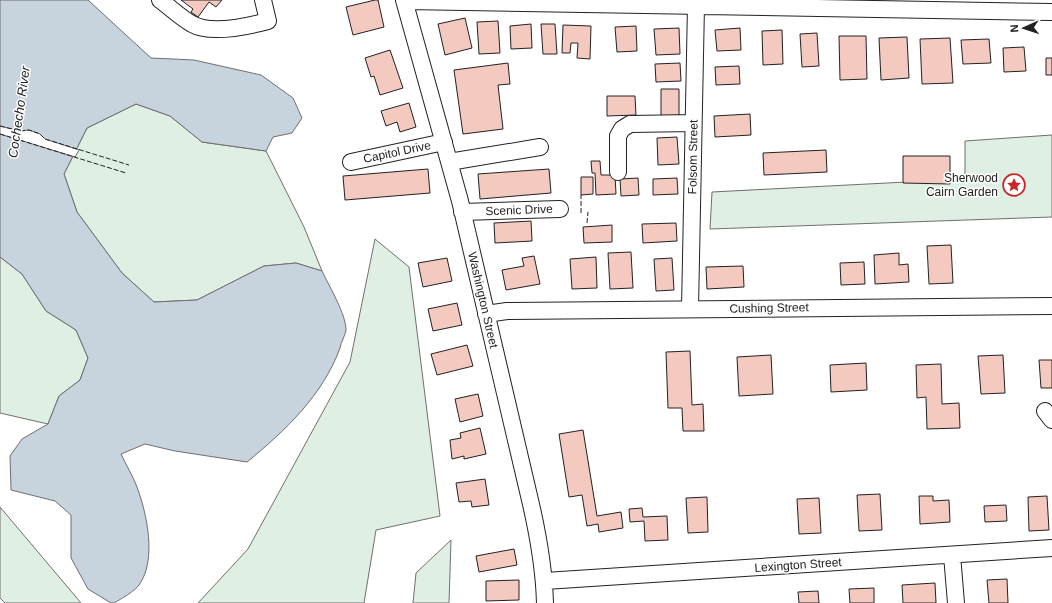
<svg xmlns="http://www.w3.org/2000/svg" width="1052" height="603" viewBox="0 0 1052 603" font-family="Helvetica,sans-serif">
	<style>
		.green { fill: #e0efe3; stroke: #6f6f6f }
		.water { fill: #c7d3dd; stroke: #6f6f6f }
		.pier { fill: #fff; stroke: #6f6f6f }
		.building { fill: #f3c9c0; stroke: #222 }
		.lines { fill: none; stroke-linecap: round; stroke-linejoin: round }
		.minor-casing { stroke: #222; stroke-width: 18 }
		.minor { stroke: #fff; stroke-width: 16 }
		.fence { stroke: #222; stroke-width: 1; stroke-dasharray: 5 2; stroke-linecap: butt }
		.labels { text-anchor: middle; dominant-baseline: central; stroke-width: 3; stroke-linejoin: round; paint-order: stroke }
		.street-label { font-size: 12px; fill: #222; stroke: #fff }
		.poi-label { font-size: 12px; fill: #222; stroke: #fff; text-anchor: end }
		.water-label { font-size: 13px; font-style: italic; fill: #222; stroke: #fff }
	</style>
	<rect width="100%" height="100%" fill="#fff"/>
	<path class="green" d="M136,104L170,116L202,142L266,151L304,227L322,271L296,263L264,266L197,300L154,302L122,273L77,212L64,174L87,128Z
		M1052,135V217L710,229L712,192L965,179V141Z
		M375,239L409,267L440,516L376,530L364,603H198L248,549L350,362Z
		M0,257L22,274L46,311L76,330L88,358L80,380L59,396L48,424L0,413Z
		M0,507L81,603H5L0,598Z
		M451,540L449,603H413L416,573Z"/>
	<path class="water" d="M0,0H88L151,58L194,60L261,75L293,98L302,118L292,133L273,137L266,151L202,142L170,116L136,104L87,128L64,174L77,212L122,273L154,302L197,300L264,266L296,263L322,271C329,286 346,314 346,330C345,336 341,342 340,348C323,395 285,431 247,462L175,451L145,444L121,454C126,465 133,476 137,487C147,514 157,560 139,585C135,591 121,599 114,603H111L88,589L71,558V515L55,501L11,490L10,456L22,439L48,424L59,396L80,380L88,358L76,330L46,311L22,274L0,257Z"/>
	<path class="pier" d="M0,126L20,131L29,130L40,134L45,139L79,150L75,157L0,134Z"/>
	<path class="building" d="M181,0H222L216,7L209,2L198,17L191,12L193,9Z
		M375,0H378L384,27L353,35L346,7Z
		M465,18L472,48L445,55L438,24Z
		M498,21L500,53L479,54L477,22Z
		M531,24L532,48L511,49L510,26Z
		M541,24H555L557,54H543Z
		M563,25L591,26L590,59L577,58L578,43H571L570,53H562Z
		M636,26L637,51L617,52L615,27Z
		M679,28L680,54L656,55L654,29Z
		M740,28L741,50L717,51L715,30Z
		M782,30L783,64L763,65L762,31Z
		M817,33L819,66L802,67L800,34Z
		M839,36H866L867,79L840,80Z
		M907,37L909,78L881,80L879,38Z
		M950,38L953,83L922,84L920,39Z
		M989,39L991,63L963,64L961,40Z
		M1024,47L1026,71L1004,72L1003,48Z
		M390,50L403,88L380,95L374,76L371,77L365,58Z
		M1046,58H1052V75H1046Z
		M508,63L510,84L498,85L503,129L463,134L454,70Z
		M680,63L681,81L656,82L655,64Z
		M739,66L740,84L716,85L715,67Z
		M661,89H679V116H661Z
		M607,96H635L636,115L607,116Z
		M409,103L416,127L400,132L397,122L386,126L381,111Z
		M750,114L751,135L715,137L714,116Z
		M677,137L679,164L658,165L657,138Z
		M826,150L827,172L764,175L763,153Z
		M903,156H950V184L903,183Z
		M591,161H600L601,175H615L616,194L596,195L595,173H592Z
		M428,169L430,193L345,200L343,176Z
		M549,169L551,193L480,199L478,174Z
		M581,177H593V194L581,195Z
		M638,178L639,195L621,196L620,179Z
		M677,178L678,194L653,195V179Z
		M531,221L532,241L495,243L494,223Z
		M676,223L677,241L643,243L642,224Z
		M612,225V242L584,243L583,227Z
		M951,245L953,283L929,284L927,246Z
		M631,252L633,288L610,289L608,253Z
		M899,253V265L908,264L909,282L875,284L874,255Z
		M534,256L540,284L506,290L502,270L524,266L522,258Z
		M596,257L597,288L572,289L570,259Z
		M447,258L452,281L423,287L418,263Z
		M672,258L674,290L656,291L654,259Z
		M864,262L865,284L841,285L840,263Z
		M743,266L744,287L707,289L706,267Z
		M457,303L462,325L433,331L428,309Z
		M467,345L473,366L437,375L431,354Z
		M690,351L692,405L703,404L704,431H683L682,408H668L666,352Z
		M771,355L773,394L739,396L737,357Z
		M1003,355L1005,393L981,394L978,356Z
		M1039,360H1052V388H1041Z
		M866,363L867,390L831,392L830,365Z
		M941,364L942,404L959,403L960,428L927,429L926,397L917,398L916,365Z
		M478,394L483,416L460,422L455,399Z
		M480,428L486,454L464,459V456L452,459L450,440L461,438L460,433Z
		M583,430L597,516L621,512L623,528L599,532L598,524L587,526L582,495L569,497L559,434Z
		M485,479L489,505L472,507L471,501L459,502L456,483Z
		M880,494L882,530L859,531L857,495Z
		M919,496H933V501L949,500L950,522L920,524Z
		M1047,496L1049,530L1029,531L1028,497Z
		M707,497L708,532L688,533L686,498Z
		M819,498L821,533L799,534L797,499Z
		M1006,505L1007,521L985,522L984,506Z
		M642,508L643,517L667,516L668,540L645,541L644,521L630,522L629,509Z
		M514,549L517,565L479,572L476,556Z
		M1007,579L1008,603H989L987,580Z
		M519,580V600L486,601V581Z
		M935,583L936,603H903L902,585Z
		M874,588V603H850L849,589Z
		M818,591L819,603H799L798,592Z"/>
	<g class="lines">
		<g class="minor-casing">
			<path id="minor" d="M160,0C171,8 181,18 192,24C211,35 249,26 268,21L263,0
				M404,0L460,201L530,500C538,534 544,568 545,603
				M405,1L1052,12
				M351,162L444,142
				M449,162L540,147
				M618,172V136L622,129L630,124L693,123
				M462,212L560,209
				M690,309L696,5
				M486,314L507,311L1052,306
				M1045,411L1052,420
				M952,555L956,603
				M545,581L1052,548"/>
		</g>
		<use href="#minor" class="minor"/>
		<path class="fence" d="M0,126L20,131L29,130L40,134L45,139L129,165
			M0,134L126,173
			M581,213V195
			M587,223L588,212"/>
	</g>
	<defs>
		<g id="sight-ring" transform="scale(1.15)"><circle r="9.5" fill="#fff" stroke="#c62828" stroke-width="1.5"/><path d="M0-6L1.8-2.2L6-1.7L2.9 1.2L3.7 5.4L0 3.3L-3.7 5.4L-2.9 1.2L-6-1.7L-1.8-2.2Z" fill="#c62828"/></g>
	</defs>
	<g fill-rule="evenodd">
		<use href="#sight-ring" x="1014" y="185"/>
	</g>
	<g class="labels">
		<g class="street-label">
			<text transform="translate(397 152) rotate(-12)">Capitol Drive</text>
			<text transform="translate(693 157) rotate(-89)">Folsom Street</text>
			<text transform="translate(519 210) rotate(-2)">Scenic Drive</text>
			<text transform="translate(483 300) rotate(77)">Washington Street</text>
			<text transform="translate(769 308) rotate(-1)">Cushing Street</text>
			<text transform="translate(798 565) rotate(-4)">Lexington Street</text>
		</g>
		<g class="poi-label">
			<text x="998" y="178">Sherwood<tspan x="998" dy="14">Cairn Garden</tspan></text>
		</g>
		<g class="water-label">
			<text transform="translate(19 112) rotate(-82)">Cochecho River</text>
		</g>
	</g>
	<g transform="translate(1024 28) rotate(267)" stroke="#ffffff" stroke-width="3" paint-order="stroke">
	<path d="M0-3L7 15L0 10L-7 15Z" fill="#222222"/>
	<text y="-6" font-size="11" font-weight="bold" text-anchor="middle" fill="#222222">N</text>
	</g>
</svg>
